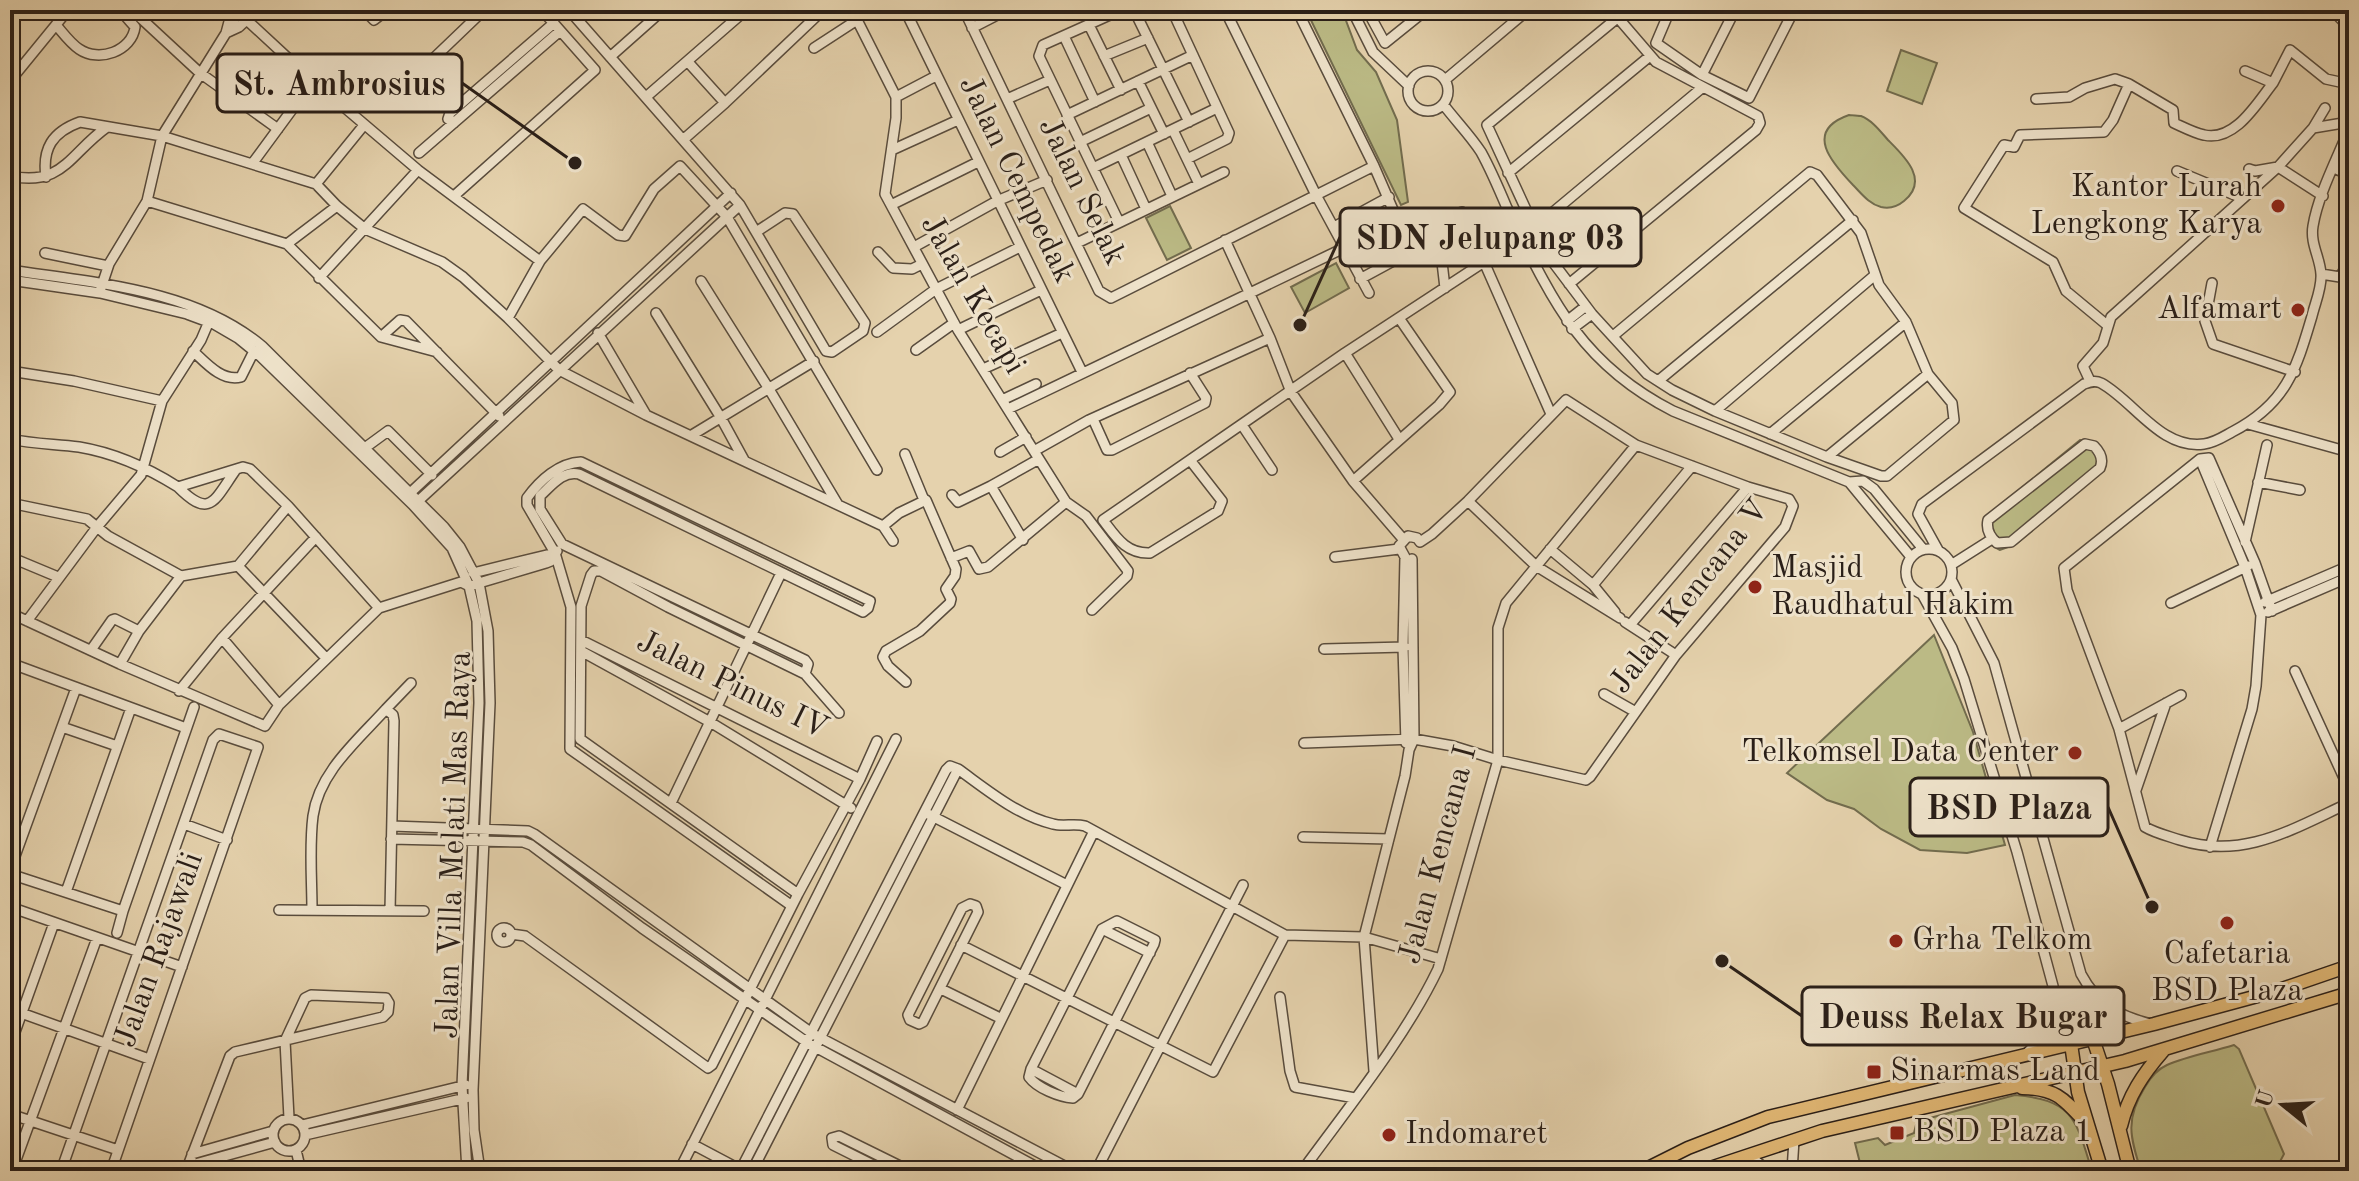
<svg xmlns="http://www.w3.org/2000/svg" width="2359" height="1181" viewBox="0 0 2359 1181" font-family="'Old Standard TT',serif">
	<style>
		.green { fill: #bbba85; stroke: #726c4e; stroke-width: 2 }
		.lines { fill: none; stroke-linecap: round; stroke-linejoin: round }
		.minor-casing { stroke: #594c3d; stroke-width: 12 }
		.major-casing { stroke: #2a1f18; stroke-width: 15 }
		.minor { stroke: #eee2ca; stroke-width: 9 }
		.major { stroke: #e2b976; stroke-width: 12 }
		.poi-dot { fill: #8f2418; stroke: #eee2ca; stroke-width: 3 }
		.labels { text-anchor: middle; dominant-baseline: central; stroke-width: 6; stroke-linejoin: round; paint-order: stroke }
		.street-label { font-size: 32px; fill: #2a1f18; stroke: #eee2ca }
		.poi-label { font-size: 32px; fill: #2a1f18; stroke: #eee2ca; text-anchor: start }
		.leader { fill: none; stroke: #2a1f18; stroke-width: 3 }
		.callout-dot { fill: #2a1f18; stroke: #eee2ca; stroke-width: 3 }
		.callout { fill: #eee2ca; stroke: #2a1f18; stroke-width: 3 }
		.callout-label { font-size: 34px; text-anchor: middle; font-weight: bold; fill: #2a1f18 }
	</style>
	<rect width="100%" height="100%" fill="#e5d2ad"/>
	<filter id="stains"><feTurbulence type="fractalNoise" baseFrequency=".0025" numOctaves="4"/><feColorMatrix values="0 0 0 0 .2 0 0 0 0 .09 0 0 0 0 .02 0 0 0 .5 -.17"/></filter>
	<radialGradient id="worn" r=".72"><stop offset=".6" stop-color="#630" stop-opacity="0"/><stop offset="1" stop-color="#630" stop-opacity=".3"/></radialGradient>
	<path class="green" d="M1306,10H1342L1357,50L1376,72L1397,120L1408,202L1401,205Z
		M1901,50L1937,63L1922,104L1887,91Z
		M1849,115C1850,115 1860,116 1861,116C1872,120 1881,132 1888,140C1904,156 1930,180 1904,201C1898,206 1890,209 1881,207C1869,204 1861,193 1853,185C1832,163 1803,131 1849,115Z
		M1170,206L1191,248L1167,260L1146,218Z
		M1336,263L1349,288L1305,313L1291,287Z
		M2080,440L2094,443L2103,452L2088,483L2016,544L2000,550C1984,543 1984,534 1986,517Z
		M1934,635L1973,732L2005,845L1967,853L1920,850L1881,829L1854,809L1827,800L1787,773Z
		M2234,1045L2239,1049L2284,1154L2275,1171H2141C2130,1137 2125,1119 2145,1087C2150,1078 2158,1069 2167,1065C2188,1056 2212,1052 2234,1045Z
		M2015,1095C2074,1100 2076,1120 2092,1171H1862L1855,1143L1878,1138L1885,1145L1914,1133L1916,1125L1930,1118Z"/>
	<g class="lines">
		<g class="minor-casing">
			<path id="minor" d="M132,10L200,73L278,129
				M221,10L234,22
				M236,10L304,73L418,170L540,261L508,318
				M373,10L368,14L374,20L387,10
				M569,10L740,205L826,351L832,352L863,331L865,323L793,214L785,213L756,232
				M852,10L896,97V118L885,194L958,330L1066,502L1086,516L1128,571L1127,576L1092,610
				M905,10L1082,372
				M964,10L1099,291L1111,298L1374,166
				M1134,10L1189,122
				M1172,10L1229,133L1227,139L1187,159
				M1225,10L1316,195L1369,293
				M1297,10L1374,166L1410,249L1408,253L1360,279
				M1352,10L1373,52L1409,86
				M1367,10L1385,43L1426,10
				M1670,10L1656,43L1702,75L1749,98L1794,10
				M2179,10H2184
				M2332,10L2349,27
				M56,25C63,33 70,43 79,49C99,63 132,51 135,27L120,10
				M1089,25L1121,90
				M972,28L1007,10
				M226,33L239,27L257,10
				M1064,36L1095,102
				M814,48L857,20
				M1104,56L1148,38
				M610,57L663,10
				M688,62L725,103
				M2245,71L2273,83L2290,50L2326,79L2349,84
				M1408 91a20 20 0 1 1 40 0a20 20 0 1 1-40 0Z
				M1702,75L1735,10
				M1445,80L1528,10
				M10,81L68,10
				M1138,81L1164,134
				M646,97L746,10
				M896,97L936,76
				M1007,99L1050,80
				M2036,99L2069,97L2085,88L2115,79L2129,84
				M387,103L484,10
				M1443,104C1455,120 1470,135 1481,152C1491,170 1499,189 1507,208C1551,298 1579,363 1673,411L1849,482L1863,481L1874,489L1923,549
				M1067,115L1193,55
				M454,123L448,119L450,113L554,23
				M2313,128L2349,122
				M1173,130L1199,184
				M684,139L725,103L823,10
				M1080,142L1151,108
				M1147,142L1172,196
				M892,150L958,120
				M419,153L560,31
				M1121,155L1146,209
				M252,164L313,81
				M1093,168L1217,108
				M2334,168L2349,175
				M2249,169L2255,171L2278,167L2323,196
				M2177,171L2242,198
				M1508,173L1650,56
				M10,176C63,187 69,154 107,127
				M46,177C42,149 52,132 80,122L162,136L316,184L337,206L365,229L442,262L463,277L508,318L559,370L646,415L883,526L893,541
				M316,184L364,125
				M454,196L595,70L542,10
				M147,201L287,244L337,206
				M891,205L978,162
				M1119,222L1039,56L1043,45L1121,10
				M1334,227L1389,197
				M1534,228L1703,87
				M1077,243L1224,172
				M287,244L381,337L437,352
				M914,247L997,201L1047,180
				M878,252L893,268L912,269L922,264
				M1346,252L1402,225
				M45,253L108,266
				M540,261L583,209L618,235L625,236L654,189L680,166L727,217L877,470
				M10,270C94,283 194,289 262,346L444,527L460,547L479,583L488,631L490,703L473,1090L474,1130L480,1171
				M2321,274L2340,277L2344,270L2349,271
				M319,278L418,170
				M10,280L100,293L187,314L214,324L238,338L260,356L413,505L452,548L469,586L477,621L479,703L462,1086L467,1171
				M701,281L769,389L837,503
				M2212,283L2205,321L2213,344L2295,372
				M1569,284L1756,130L1760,123L1758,116L1656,62L1619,19H1616L1487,125L1546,253L1592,314L1647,374L1672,390L1715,411L1827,457L1881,476H1887L1954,420L1952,403L1928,374L1906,322L1879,285L1861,233L1817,175L1810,172L1613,336
				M101,288L109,264L147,201L162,136L226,33L230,18L237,10
				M1445,288L1438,228L1445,220L1462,212L1551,414
				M656,313L721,418L744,460
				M1567,321L1586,306
				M2107,325L2066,291L2053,262L1964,208L2004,145L2014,147L2020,135L2104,132L2113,120L2129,84L2173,110L2174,123C2183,127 2194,133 2204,135C2235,142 2257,103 2273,83
				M1572,329L1592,314
				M958,330L1041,290
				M877,332L936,289L1020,247
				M598,333L645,413
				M381,337L400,320L406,321L499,416
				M1270,338L1291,392L1353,481L1403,539
				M916,350L954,323
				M193,351C206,363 222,382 241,377L254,351
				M1345,353L1399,439
				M983,369L1062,333
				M10,371L74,381L162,401
				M1658,381L1853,220
				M2090,381L2083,366L2103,343L2111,317L2278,167L2313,128L2325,108
				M1002,400L1036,384
				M1008,409L1344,248
				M1715,411L1875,275
				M1093,419L1107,450H1112L1205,403L1206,398L1190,373
				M2248,424L2349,452
				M1242,425L1272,470
				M1770,434L1906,322
				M692,435L814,361
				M10,439C33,444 56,444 79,447C115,453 148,468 178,487L243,467L250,469L288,506L379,608
				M2085,444L2094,446C2100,452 2104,459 2100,468L2011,542L1997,543C1990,537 1986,529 1988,520Z
				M362,450L388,431L432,475
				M1034,451L1089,420L1270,338L1225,240
				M1000,452L1026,437
				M905,454L924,500
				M1827,457L1928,374
				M2200,459L2245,567L2261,615L2256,686L2252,709L2210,847
				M1190,460L1222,501L1218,511L1150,553C1126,554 1116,537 1103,520L1345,353L1484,262
				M1353,481L1439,405L1450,392L1399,318
				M1849,482L1911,557
				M2258,482L2300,490
				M991,486L1039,459
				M178,487C210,519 214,501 235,471
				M408,495L731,193
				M952,495L958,502L991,486L1023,540
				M1468,501L1536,566L1620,618
				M10,503L87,519L108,536L181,576L139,631L120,664
				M416,503L740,205
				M883,526L899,513L926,500L956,569L955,576L946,589L951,599L950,603L920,631L886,651L883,657L888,666L906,682
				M2245,542L2267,445
				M1906 572a23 23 0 1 1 46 0a23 23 0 1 1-46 0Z
				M1550,549L1593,585L1615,612
				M1938,550L1918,514L1922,504L2084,384C2090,382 2095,380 2101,383C2134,401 2161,450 2204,444C2214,443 2223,437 2232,432C2286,404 2296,370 2312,316C2315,303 2322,288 2321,274C2320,257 2310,244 2313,226C2318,195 2337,159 2349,129
				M10,557L58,577
				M1335,557L1399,549
				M951,558L969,551L979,569L988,567L1066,502
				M1951,565L1992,539
				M238,566L288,506
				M473,573L555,553
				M181,576L238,566L326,658
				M1951,579L1994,663L2081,974C2097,1004 2118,1016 2151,1024
				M1593,585L1692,466
				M1922,594L1952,648L1964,679L2017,852L2053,986L2054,1015L2051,1026L2044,1037L2028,1052
				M2265,602L2349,566
				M2171,603L2248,566
				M2272,611L2255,563L2209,458L2200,459L2064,568L2067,590L2119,729L2145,827C2155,833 2168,836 2180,840C2244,860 2292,829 2349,803
				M2268,612L2349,577
				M10,613L120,664L265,726L279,705L379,608L461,582L469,586L546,563L551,561L557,551
				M27,621L97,527L141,475L162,401L201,340L210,319
				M1625,622L1676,655
				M1630,625L1748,487
				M222,638L279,705
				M581,640L860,779
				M1324,649L1405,647
				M91,650L112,620L115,619L139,631
				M581,651L710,722L851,808
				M10,663L186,728
				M2295,671L2349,789
				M179,691L222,638L316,537
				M1604,694L1634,711
				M386,709L411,683
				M62,727L117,746
				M2119,729L2181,695
				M1304,743L1414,739L1453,746L1498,760L1586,780L1590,777L1676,655L1785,527L1793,506L1789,499L1748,487L1636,445L1566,400L1468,501L1432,534L1420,542
				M1406,743L1403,647L1405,557L1399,546L1408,536L1417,538L1420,542
				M958,769C986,789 1018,816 1053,824C1063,827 1074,823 1085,826L1285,935L1213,1072L961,945
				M2136,790L2166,703
				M671,803L781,573
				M928,814L1067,885
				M184,824L227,840
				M392,826L528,831L534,834L813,1034L1074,1171
				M1303,837L1389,839
				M391,839L523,842L531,845L642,928L808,1043L1044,1171
				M10,870L76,688
				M10,874L123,911L194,707
				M66,892L131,708
				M798,894L580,739L581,606L591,575L594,571H601L668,607L805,674L839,713
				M970,904L976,906L978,912L923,1022L919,1024L910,1020L908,1015L962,908Z
				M792,906L570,749L571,607L555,553L527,505V498C540,480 559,463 581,462L870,601L868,608L863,612L579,474C563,470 551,486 540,496V509L562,544L805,660L808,664L805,674
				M10,907L182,967
				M279,910L424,911
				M312,910C312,880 309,847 313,816C319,772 358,740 386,709L393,715L394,721L390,911
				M1117,921L1155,940L1154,944L1078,1094L1073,1098C1059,1097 1037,1088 1029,1077L1031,1069L1102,929Z
				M497 935a7 7 0 1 1 14 0a7 7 0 1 1-14 0Z
				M1102,929L1150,953
				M117,933L123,911
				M511,934L525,936L708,1068L712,1065L798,894L860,779L877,741
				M1285,935L1364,937L1441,959
				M941,989L1000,1018
				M1280,997L1290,1071L1295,1087L1355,1098
				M10,1009L149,1059
				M10,1046L54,923
				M1031,1069L1078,1094
				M1374,1071L1364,937L1405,776L1409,750L1414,739L1412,559
				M957,1110L1094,831
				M10,1114L118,1150
				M273 1135a16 16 0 1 1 32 0a16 16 0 1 1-32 0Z
				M302,1125L466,1085
				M305,1135L466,1098
				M692,1144L743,1171
				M296,1150L301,1171
				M192,1154L273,1131
				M1748,1155L1769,1171
				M188,1166L275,1142
				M12,1171L97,938
				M61,1171L213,740L219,734L258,747L111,1171
				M186,1171L230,1056L235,1052L383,1017L388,1012L389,1003L386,998L311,995L305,998L285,1041L289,1118
				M679,1171L896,739
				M740,1171L946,770L950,766L958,769L752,1171
				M885,1171L833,1145L832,1138L839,1136L910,1171
				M1096,1171L1243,885
				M1302,1171C1347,1109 1405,1038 1438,969L1498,760V628L1506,603L1636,445
				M1792,1171L1794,1140"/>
		</g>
		<g class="major-casing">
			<path id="major" d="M2093,1039L2108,1084L2130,1171
				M2071,1044L2078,1092L2102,1171
				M2022,1088C2056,1088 2064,1099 2086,1123
				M2121,1126C2128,1096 2143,1074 2163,1051
				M1642,1171L1688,1148L1768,1117L2154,1024L2276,991L2349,966
				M1701,1171L1822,1131L2125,1061L2349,993
				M2114,1171L2119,1169L2124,1171"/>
		</g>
		<use href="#minor" class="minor"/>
		<use href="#major" class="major"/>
	</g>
	<g class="poi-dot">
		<circle cx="2278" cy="206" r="8"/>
		<circle cx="2298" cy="310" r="8"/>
		<circle cx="1755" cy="587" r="8"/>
		<circle cx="2075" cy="753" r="8"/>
		<circle cx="2227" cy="923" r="8"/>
		<circle cx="1896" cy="941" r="8"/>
		<rect x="1866" y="1064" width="16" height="16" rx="4"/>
		<rect x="1889" y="1125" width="16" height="16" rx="4"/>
		<circle cx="1389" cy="1135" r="8"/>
	</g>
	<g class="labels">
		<g class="street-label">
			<text transform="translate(1016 180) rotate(64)">Jalan Cempedak</text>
			<text transform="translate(1081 192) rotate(64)">Jalan Selak</text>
			<text transform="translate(972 295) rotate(60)">Jalan Kecapi</text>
			<text transform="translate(1690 597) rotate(-52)">Jalan Kencana V</text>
			<text transform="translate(732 686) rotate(26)">Jalan Pinus IV</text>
			<text transform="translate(455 845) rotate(-88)">Jalan Villa Melati Mas Raya</text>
			<text transform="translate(1439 855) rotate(-75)">Jalan Kencana I</text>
			<text transform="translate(160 950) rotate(-70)">Jalan Rajawali</text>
		</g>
		<g class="poi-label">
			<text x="2262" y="188" text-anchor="end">Kantor Lurah<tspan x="2262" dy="37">Lengkong Karya</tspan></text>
			<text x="2282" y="310" text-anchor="end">Alfamart</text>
			<text x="1771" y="569">Masjid<tspan x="1771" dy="37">Raudhatul Hakim</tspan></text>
			<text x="2059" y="753" text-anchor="end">Telkomsel Data Center</text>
			<text x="1912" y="941">Grha Telkom</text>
			<text x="2227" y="955" text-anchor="middle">Cafetaria<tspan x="2227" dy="37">BSD Plaza</tspan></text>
			<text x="1890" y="1072">Sinarmas Land</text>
			<text x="1913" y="1133">BSD Plaza 1</text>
			<text x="1405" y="1135">Indomaret</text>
		</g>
	</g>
	<path class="leader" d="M575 163L462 83M1300 325L1340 237M2152 907L2108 807M1722 961L1802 1016"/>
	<g class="callout-dot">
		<circle cx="575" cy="163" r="8"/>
		<circle cx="1300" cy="325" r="8"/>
		<circle cx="2152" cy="907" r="8"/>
		<circle cx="1722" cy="961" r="8"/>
	</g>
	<g class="callout">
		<rect x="217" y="54" width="245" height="58" rx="8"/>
		<rect x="1340" y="208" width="301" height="58" rx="8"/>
		<rect x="1910" y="778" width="198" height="58" rx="8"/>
		<rect x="1802" y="987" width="322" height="58" rx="8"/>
	</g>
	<g class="callout-label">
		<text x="339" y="95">St. Ambrosius</text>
		<text x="1490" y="249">SDN Jelupang 03</text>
		<text x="2009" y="819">BSD Plaza</text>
		<text x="1963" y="1028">Deuss Relax Bugar</text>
	</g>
	<rect width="2359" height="1181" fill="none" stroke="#e5d2ad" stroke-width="40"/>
	<rect x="12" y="12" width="2335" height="1157" fill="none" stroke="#2a1f18" stroke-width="4"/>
	<rect x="20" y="20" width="2319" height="1141" fill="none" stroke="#2a1f18" stroke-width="2"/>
	<g transform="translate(2283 1105) rotate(288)" stroke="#eee2ca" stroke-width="6" paint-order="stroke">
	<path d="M0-6L14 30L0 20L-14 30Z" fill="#2a1f18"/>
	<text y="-12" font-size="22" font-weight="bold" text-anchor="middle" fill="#2a1f18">U</text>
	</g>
	<rect width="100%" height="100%" filter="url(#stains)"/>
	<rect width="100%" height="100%" fill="url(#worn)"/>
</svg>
